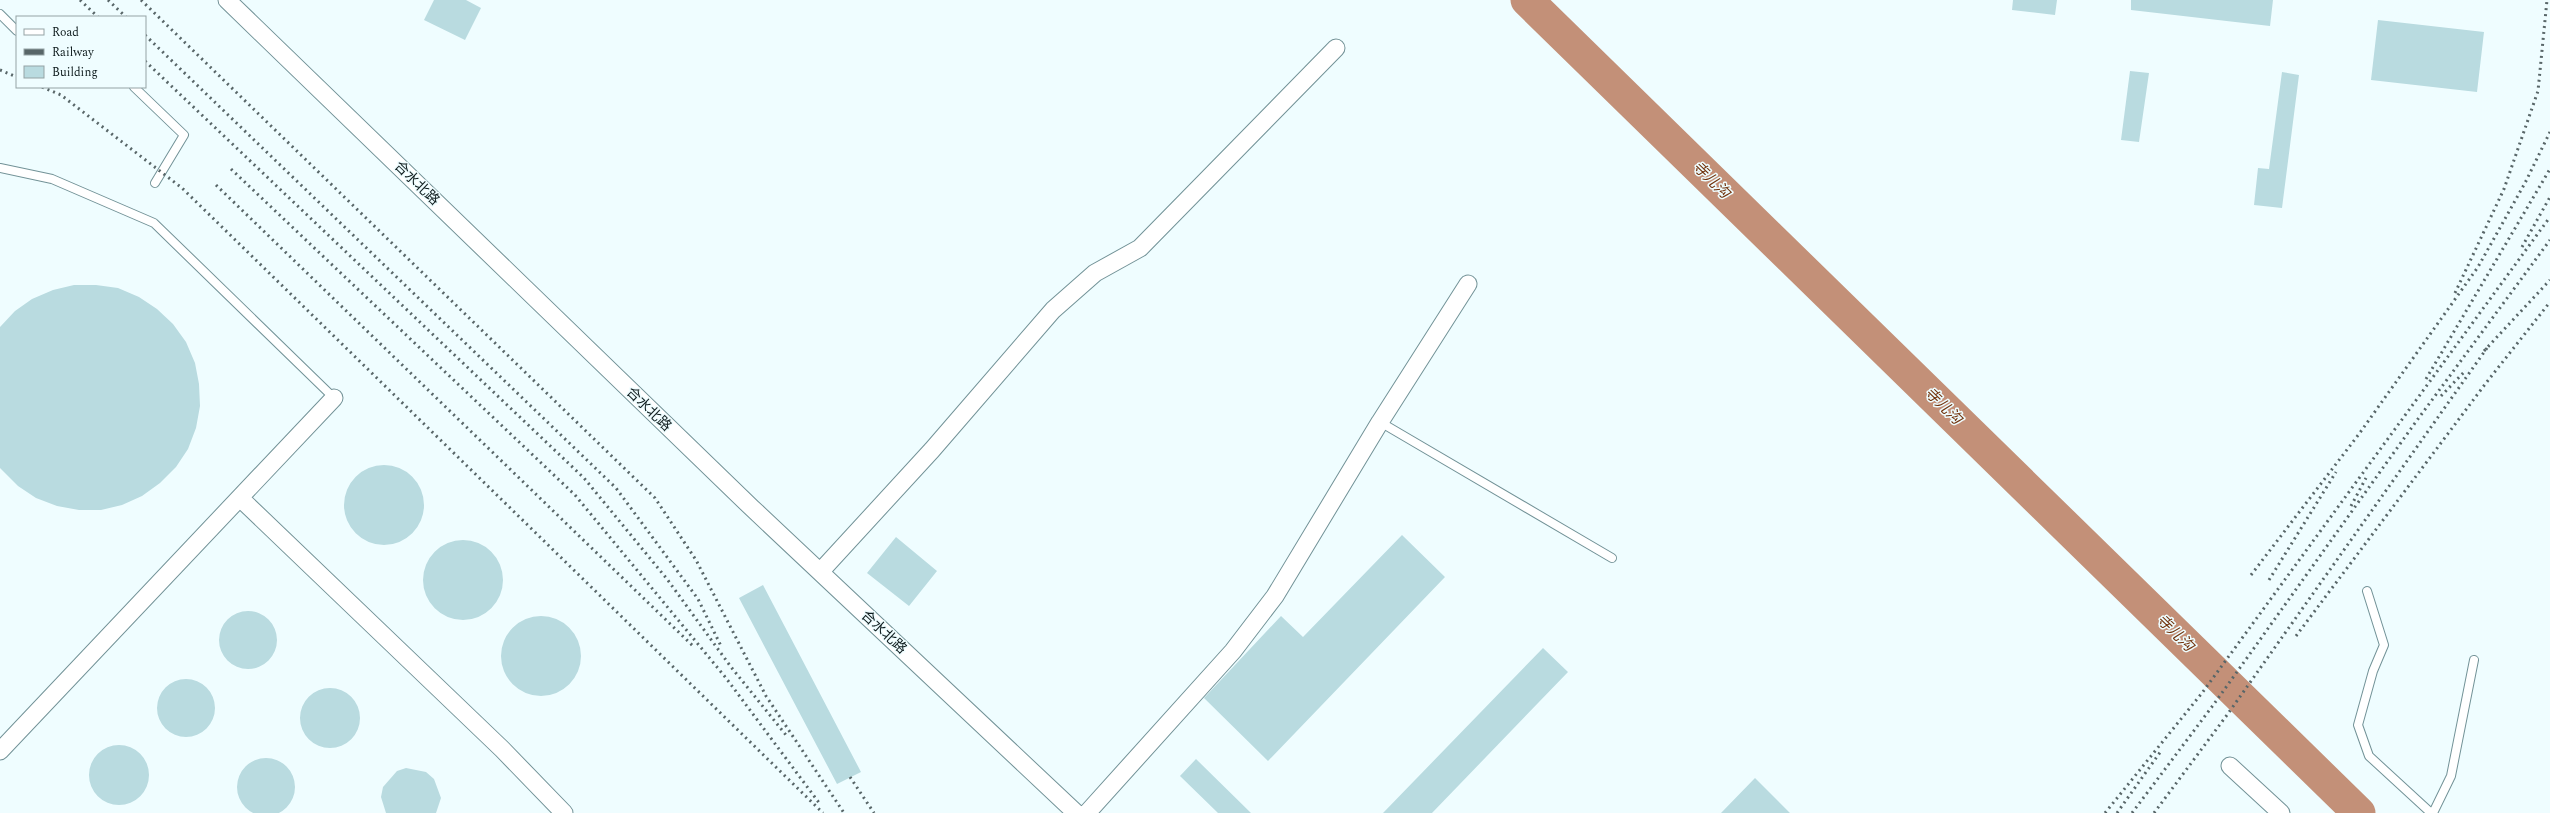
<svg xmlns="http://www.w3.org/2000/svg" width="2550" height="813" viewBox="0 0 2550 813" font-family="Spectral,'Noto Sans SC',serif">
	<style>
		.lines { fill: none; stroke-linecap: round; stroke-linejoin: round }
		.river { stroke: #c39078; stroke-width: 33 }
		.building { fill: #b9dbe0 }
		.service-casing { stroke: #729297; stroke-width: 10 }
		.minor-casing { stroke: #729297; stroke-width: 19 }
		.service { stroke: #fff; stroke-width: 8 }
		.minor { stroke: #fff; stroke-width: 17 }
		.rail { stroke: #586668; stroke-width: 3; stroke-dasharray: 2 4; stroke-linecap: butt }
		.labels { text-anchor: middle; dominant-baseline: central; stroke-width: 3; stroke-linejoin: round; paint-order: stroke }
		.street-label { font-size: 14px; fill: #0f1c1e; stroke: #effdff }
		.water-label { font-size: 15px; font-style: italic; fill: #72330d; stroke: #effdff }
	</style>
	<rect width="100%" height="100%" fill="#effdff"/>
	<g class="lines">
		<path class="river" d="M1527,0L2359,813"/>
	</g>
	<path class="building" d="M434,0H466L481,8L465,40L424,20Z
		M2013,0H2057L2055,15L2012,10Z
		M2131,0H2273L2270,26L2131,10Z
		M2378,20L2484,32L2477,92L2371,80Z
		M2130,71L2149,73L2139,142L2121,140Z
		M2282,72L2299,75L2282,208L2254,205L2258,168L2269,169Z
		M74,285H96L118,288L139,297L157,309L173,324L186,342L195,363L199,384L200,406L196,428L188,449L176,467L160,483L142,496L122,505L101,510H79L57,506L36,498L18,486L0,468V327L15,311L32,299L53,290Z
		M344 505a40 40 0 1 1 80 0a40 40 0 1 1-80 0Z
		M1402,535L1445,577L1268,761L1204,698L1281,616L1303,637Z
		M896,537L937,571L909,606L867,573Z
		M423 580a40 40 0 1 1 80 0a40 40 0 1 1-80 0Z
		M763,585L861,772L837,784L739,598Z
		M219 640a29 29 0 1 1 58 0a29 29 0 1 1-58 0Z
		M501 656a40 40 0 1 1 80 0a40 40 0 1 1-80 0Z
		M1543,648L1568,672L1432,813H1383Z
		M157 708a29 29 0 1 1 58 0a29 29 0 1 1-58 0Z
		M300 718a30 30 0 1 1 60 0a30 30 0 1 1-60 0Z
		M89 775a30 30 0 1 1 60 0a30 30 0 1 1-60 0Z
		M237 787a29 29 0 1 1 58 0a29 29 0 1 1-58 0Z
		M1196,759L1251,813H1218L1180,776Z
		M406,768L426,772L434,779L441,798L436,813H386L381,797L383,787L397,771Z
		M1755,778L1790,813H1721Z"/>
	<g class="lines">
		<g class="service-casing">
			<path id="service" d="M0,14L17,31
				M134,87L184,135L155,183
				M0,168L52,179L154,223L334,398
				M1380,422L1612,558
				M2367,591L2384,645L2373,671L2358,725L2369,756L2431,813
				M2433,813L2451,776L2474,660"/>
		</g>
		<g class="minor-casing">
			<path id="minor" d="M227,0L752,508L1076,813
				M240,498L502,749L564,813
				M820,572L932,450L1053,310L1095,273L1140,248L1336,48
				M0,751L334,398
				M2230,766L2281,813
				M1087,813L1233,651L1275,596L1380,422L1468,284"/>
		</g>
		<use href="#service" class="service"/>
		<use href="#minor" class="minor"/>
		<path class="rail" d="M80,0L98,17
			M108,0L126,17
			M141,0L655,498L696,560L766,696L844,813
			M145,35L616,488L698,599L721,646
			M145,61L584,478L667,579L731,667L786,735
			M0,70L17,77
			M42,87L61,95L182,188L823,813
			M231,169L575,495L726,678L820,804
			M216,185L693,646
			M2522,247L2550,197
			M2455,293L2504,189L2538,91L2547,0
			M2484,351L2550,280
			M2426,379L2550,169
			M2441,396L2466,370
			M2351,506L2366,478
			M2251,575L2359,434L2478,267L2525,183L2550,132
			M2269,580L2336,472
			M2296,636L2486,383L2550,302
			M850,777L874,813
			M2105,813L2202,693L2550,217
			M2117,813L2161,751
			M2132,813L2214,704L2415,423L2550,240
			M2154,813L2227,715L2487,348"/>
	</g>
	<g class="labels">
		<g class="street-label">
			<text transform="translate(417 183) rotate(44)">合水北路</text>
			<text transform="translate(649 409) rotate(44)">合水北路</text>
			<text transform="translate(884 632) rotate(43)">合水北路</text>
		</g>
		<g class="water-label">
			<text transform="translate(1711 180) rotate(44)">寺儿沟</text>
			<text transform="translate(1943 406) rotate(44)">寺儿沟</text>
			<text transform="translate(2175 633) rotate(44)">寺儿沟</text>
		</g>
	</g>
	<rect x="16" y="16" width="130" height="72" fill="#effdff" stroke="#95a3a5"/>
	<rect x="24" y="29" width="20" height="6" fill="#ffffff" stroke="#95a3a5"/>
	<text x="52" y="36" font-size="12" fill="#0f1c1e">Road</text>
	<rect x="24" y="49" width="20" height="6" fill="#586668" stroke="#95a3a5"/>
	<text x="52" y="56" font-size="12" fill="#0f1c1e">Railway</text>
	<rect x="24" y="66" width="20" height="12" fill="#b9dbe0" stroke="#95a3a5"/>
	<text x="52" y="76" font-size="12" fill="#0f1c1e">Building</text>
</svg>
